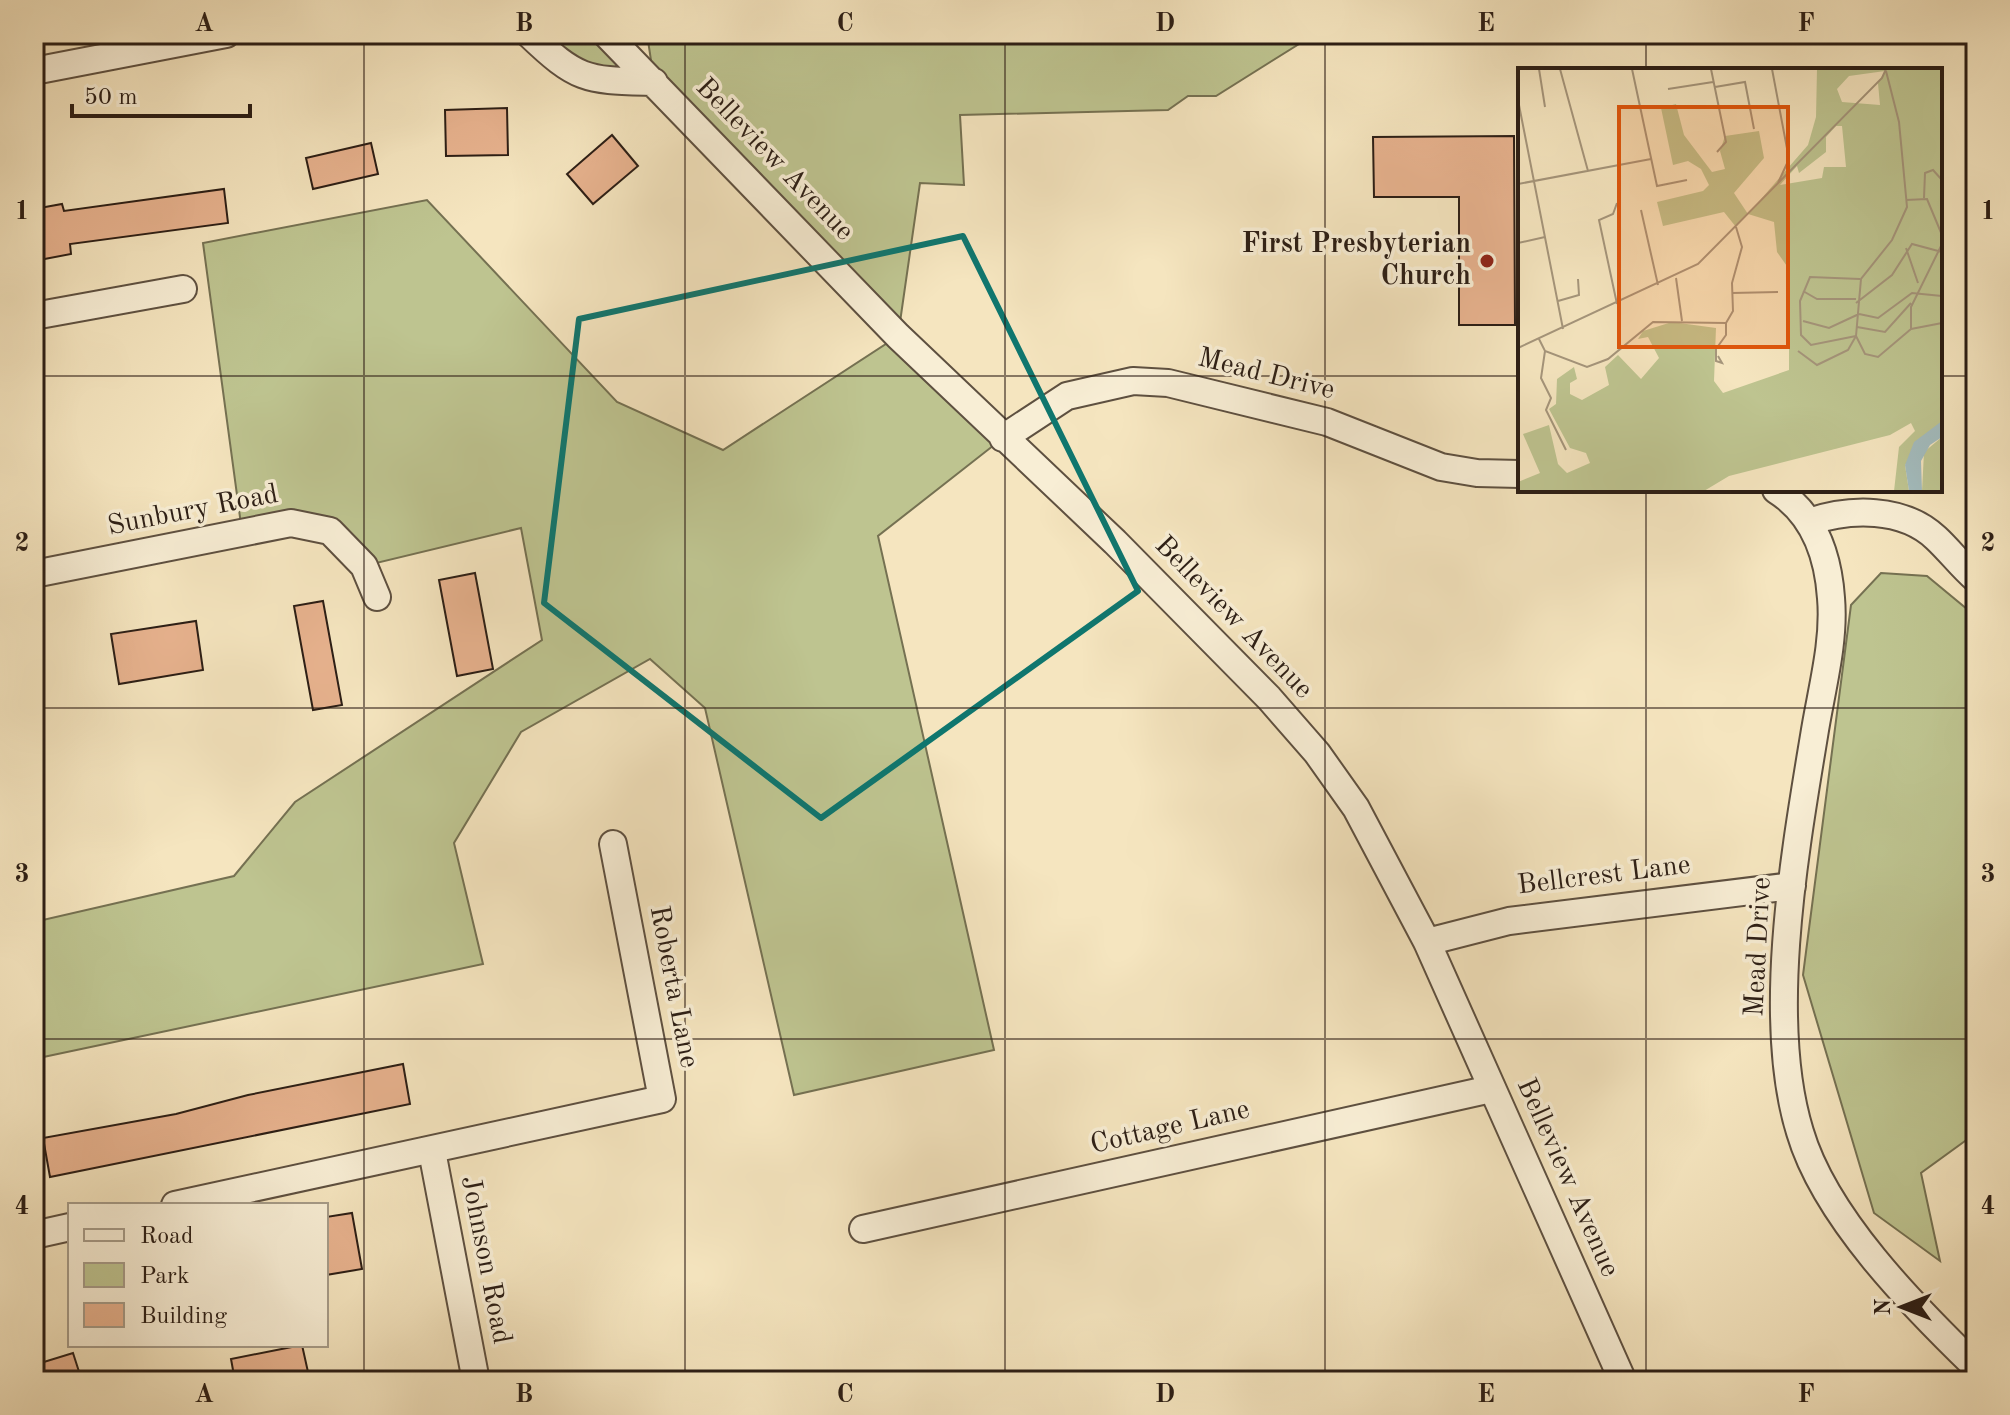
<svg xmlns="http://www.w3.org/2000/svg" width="2010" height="1415" viewBox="0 0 2010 1415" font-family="'Old Standard TT',serif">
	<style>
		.green { fill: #bec490; stroke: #757152; stroke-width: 2 }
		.building { fill: #e7b28e; stroke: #2c1e15; stroke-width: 2 }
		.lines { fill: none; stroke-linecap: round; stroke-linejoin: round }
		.minor-casing { stroke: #5e5040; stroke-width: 30 }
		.minor { stroke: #f8eed5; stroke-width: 26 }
		.marked { fill: none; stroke: #0f766e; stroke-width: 6; stroke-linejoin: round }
		.grid { fill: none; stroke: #2c1e15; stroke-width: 2; stroke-opacity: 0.55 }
		.poi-dot { fill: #8f2418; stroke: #f8eed5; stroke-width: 3 }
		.labels { text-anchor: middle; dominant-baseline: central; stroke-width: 7; stroke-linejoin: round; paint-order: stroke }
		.street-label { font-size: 28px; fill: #2c1e15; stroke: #f8eed5 }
		.poi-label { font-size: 28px; font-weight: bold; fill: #2c1e15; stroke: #f8eed5; text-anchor: end }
		.inset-road { fill: none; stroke: #a5957b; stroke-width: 2 }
		.view { fill: #df560c; fill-opacity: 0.15; stroke: #df560c; stroke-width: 4 }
		.inset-edge { fill: none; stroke: #2c1e15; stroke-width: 4 }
		.neatline { fill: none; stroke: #2c1e15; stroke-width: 3 }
		.grid-label { font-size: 26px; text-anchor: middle; font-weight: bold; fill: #2c1e15 }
	</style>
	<rect width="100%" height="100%" fill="#f5e5bf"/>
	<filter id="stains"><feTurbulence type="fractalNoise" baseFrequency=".0025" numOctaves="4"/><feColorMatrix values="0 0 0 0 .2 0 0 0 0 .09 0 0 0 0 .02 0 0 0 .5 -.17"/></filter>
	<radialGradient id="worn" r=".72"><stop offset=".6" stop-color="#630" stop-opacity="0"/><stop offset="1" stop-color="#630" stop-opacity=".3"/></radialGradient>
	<path class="green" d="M529,34H606L654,80L647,34H1315L1216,96H1188L1168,110L960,115L964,185L920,183L898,336L1003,438L878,536L994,1050L794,1095L705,708L650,659L521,732L454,843L483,964L34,1059V922L234,876L295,802L542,640L521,528L364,566L330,531L242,532L203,243L427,200L617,402L723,450L898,336L655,82L599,80Z
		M1881,573L1927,576L1967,609L1976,611V1133L1921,1173L1940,1261L1874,1213L1803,975L1851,605Z"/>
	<path class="building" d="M507,108L508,155L446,156L445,110Z
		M612,135L638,166L593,204L567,174Z
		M1514,136L1515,325H1459V197H1374L1373,137Z
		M371,143L378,174L313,189L306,158Z
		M224,189L228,223L70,244L71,254L34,261V209L62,204L64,211Z
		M475,573L493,669L457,676L439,580Z
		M323,601L342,705L313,710L294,606Z
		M196,621L203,670L119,684L111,634Z
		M403,1064L410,1104L50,1177L43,1138L176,1114L248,1095Z
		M352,1213L362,1269L326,1275V1217Z
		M302,1345L310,1381H235L231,1359Z
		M73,1353L82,1381H34V1365Z"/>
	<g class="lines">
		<g class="minor-casing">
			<path id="minor" d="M529,34C579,82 587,80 654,82
				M606,34L898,336L1115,542L1269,698L1317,753L1356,808L1427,942L1623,1381
				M34,71L226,34
				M34,316L183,289
				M1003,438L1067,396L1133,381L1168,383L1327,422L1441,467L1477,473L1520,474
				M1776,490C1814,514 1828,554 1831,598C1835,643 1821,691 1814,736C1795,851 1765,1019 1800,1132C1825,1217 1913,1306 1976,1367
				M1809,522C1850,508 1903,507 1936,538C1950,551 1961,566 1976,579
				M34,574L291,523L330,531L364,566L377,597
				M1427,942L1509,921L1792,886
				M432,1151L476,1381
				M175,1205L662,1099L613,844
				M863,1229L1491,1089
				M34,1235L70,1227"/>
		</g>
		<use href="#minor" class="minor"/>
	</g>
	<path class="marked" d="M963,236L1138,591L821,818L544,603L579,319Z"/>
	<path class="grid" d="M364,34V1381M685,34V1381M1005,34V1381M1325,34V1381M1646,34V70M34,376H1520M1940,376H1976M1646,490V1381M34,708H1976M34,1039H1976"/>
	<circle class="poi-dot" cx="1487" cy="261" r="8"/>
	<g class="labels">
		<g class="street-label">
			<text transform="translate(774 160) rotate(46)">Belleview Avenue</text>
			<text transform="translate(1266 375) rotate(14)">Mead Drive</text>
			<text transform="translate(193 511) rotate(-11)">Sunbury Road</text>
			<text transform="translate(1233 618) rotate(46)">Belleview Avenue</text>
			<text transform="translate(1604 876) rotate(-7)">Bellcrest Lane</text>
			<text transform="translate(1759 947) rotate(-87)">Mead Drive</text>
			<text transform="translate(673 987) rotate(79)">Roberta Lane</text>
			<text transform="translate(1170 1128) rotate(-13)">Cottage Lane</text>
			<text transform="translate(1567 1178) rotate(66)">Belleview Avenue</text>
			<text transform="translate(485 1260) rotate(79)">Johnson Road</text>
		</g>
		<g class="poi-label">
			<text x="1471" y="245">First Presbyterian<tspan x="1471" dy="32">Church</tspan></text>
		</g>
	</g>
	<g transform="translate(1518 68)">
		<rect width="424" height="424" fill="#f5e5bf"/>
		<path d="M299,1H422L424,353L387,397L391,423H376L381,379L397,363L393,355L372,367L211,408L186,423H0V414L22,405L5,366L31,357L40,396L49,405L72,395L68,385L52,380L31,341L38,336L39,311L56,299L59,311L52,315V326L64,332L91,317L87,299L100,287L123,311L141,290L130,269L120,271L125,263L154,254L198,260L196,313L205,325L271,302V201L259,184L256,154L230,146L218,159L206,144L145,158L139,134L185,123L191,117L183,101L170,93L155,97L143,40L158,36L166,67L194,104L207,101L202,83L207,68L241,63L246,90L216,125L230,146L290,77L298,49ZM367,3L360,15L362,37L324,34L319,21L331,8ZM318,58H324L328,99H306L304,110L262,117L279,98L281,105L308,84V69ZM424,369V423H404L406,384Z" fill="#bec490" fill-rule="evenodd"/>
		<path d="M424,353V369L412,377L403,393L404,423H391L387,397L396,374Z" fill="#a3bcbe"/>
		<path class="inset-road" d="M21,1L27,39M42,1L70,103M114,1L139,118L169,112M193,1L208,74L199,84M254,1L271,91L260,115M197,19L227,14L236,61M150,21L195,14M0,32L45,261M0,116L133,91M406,130L407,105L415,102L424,112M388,132L409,131L424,167M123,142L140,217M0,175L27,169M424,176L393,239V261L424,255M388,180L400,215M158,210L164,253M285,223L299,231H338M214,225L260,224M40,233L61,227L60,211M338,235L374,207L394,176L424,184M99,236L81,152L95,146L99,135M341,246L360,250L394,225L424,228M285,253L311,260L341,246M339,259L367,264L393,235M338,268L293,277L283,267L282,233L292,209L342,211M338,268L347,286L360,289L393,261M21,271L27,283L69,299L90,291L135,254L208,255L215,243L214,215L224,179L218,159M0,280L180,196L364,10L368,1M27,283L23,310L33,330L28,342L48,382M280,283L299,297L330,282L338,268L343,211L374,172L389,139L381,54L368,3M200,288L204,295L198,293V281L208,267V255"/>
		<path class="view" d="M101,39H270V279H101Z"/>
		<rect width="424" height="424" class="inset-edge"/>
	</g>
	<rect width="2010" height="1415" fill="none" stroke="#f5e5bf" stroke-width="88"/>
	<rect x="68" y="1203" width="260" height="144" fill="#f8eed5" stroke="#a69b88" stroke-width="2"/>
	<rect x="84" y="1229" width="40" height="12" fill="#f8eed5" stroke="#a69b88" stroke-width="2"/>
	<text x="140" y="1243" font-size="24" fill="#2c1e15">Road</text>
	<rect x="84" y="1263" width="40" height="24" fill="#bec490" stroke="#a69b88" stroke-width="2"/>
	<text x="140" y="1283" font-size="24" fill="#2c1e15">Park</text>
	<rect x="84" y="1303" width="40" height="24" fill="#e7b28e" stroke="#a69b88" stroke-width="2"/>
	<text x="140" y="1323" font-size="24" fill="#2c1e15">Building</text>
	<g transform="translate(1902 1307) rotate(270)" stroke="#f8eed5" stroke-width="6" paint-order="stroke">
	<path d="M0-6L14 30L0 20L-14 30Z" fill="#2c1e15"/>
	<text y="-12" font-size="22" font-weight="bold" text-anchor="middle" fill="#2c1e15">N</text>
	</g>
	<path d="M72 104v12h178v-12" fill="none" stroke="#2c1e15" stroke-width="4"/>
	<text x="84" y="104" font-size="24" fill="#2c1e15" stroke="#f8eed5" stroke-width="6" paint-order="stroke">50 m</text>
	<rect x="44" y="44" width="1922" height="1327" class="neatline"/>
	<g class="grid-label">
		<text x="204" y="31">A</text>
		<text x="524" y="31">B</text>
		<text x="845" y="31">C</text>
		<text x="1165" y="31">D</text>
		<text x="1486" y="31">E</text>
		<text x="1806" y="31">F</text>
		<text x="22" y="219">1</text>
		<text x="1988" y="219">1</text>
		<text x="22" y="551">2</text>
		<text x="1988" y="551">2</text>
		<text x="22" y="882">3</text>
		<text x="1988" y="882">3</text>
		<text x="22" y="1214">4</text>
		<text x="1988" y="1214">4</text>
		<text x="204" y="1402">A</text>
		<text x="524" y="1402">B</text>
		<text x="845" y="1402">C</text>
		<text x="1165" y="1402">D</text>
		<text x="1486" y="1402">E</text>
		<text x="1806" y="1402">F</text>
	</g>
	<rect width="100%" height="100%" filter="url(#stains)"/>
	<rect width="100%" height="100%" fill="url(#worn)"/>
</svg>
